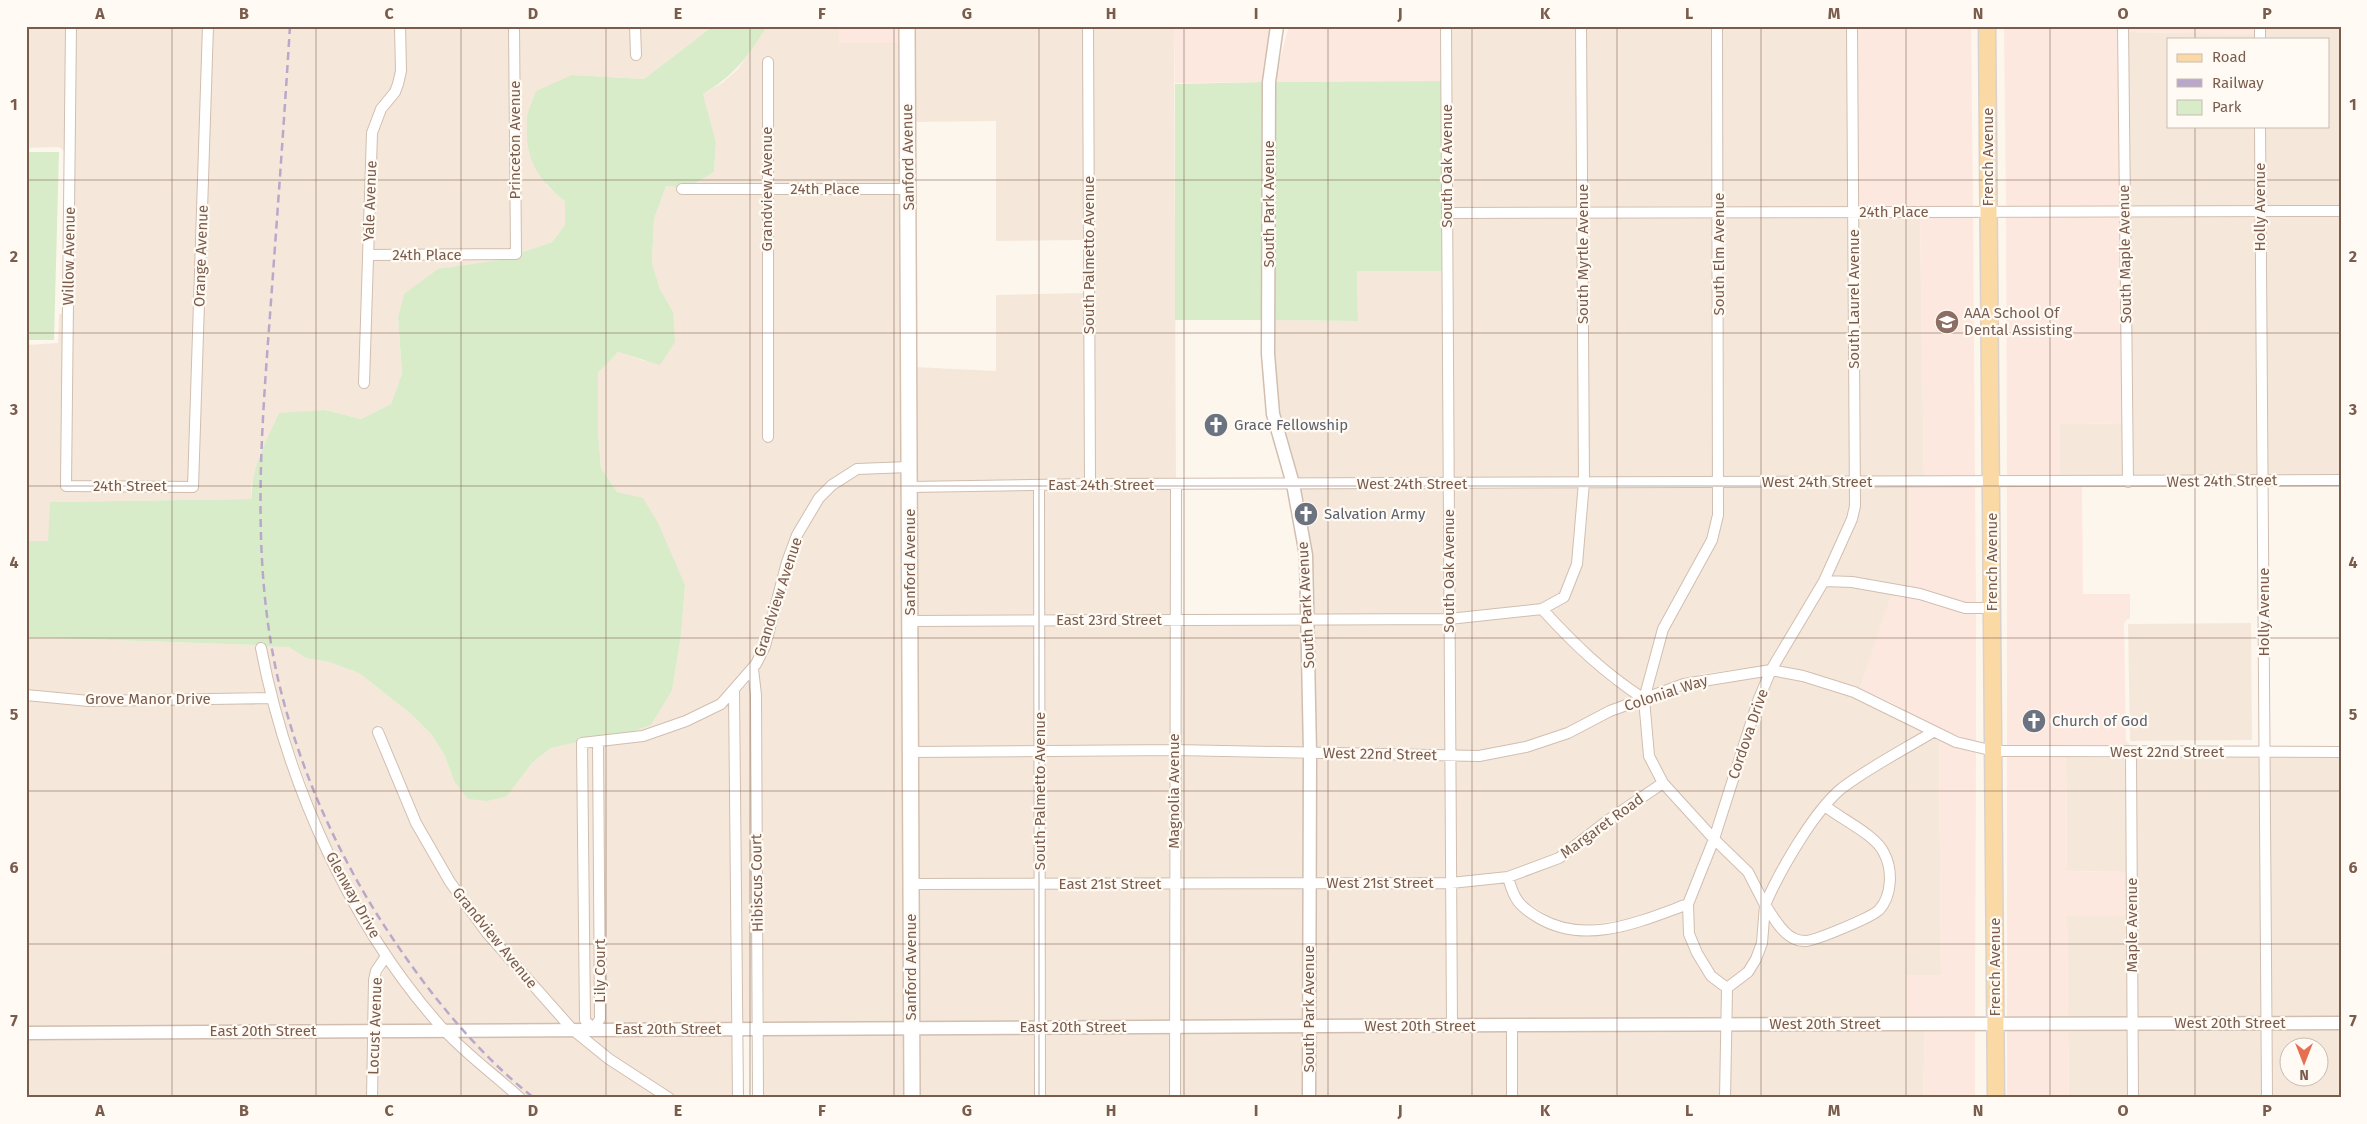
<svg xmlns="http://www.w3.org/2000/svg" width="2367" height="1124" viewBox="0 0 2367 1124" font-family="'Fira Sans',sans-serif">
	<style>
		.residential { fill: #f5e8da; fill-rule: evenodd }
		.commercial { fill: #fde8e0 }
		.green { fill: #d8ecc9 }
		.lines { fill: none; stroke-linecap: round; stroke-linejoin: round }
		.minor-casing { stroke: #d1beb0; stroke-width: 12 }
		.tertiary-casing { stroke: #d1beb0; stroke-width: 15 }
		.secondary-casing { stroke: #d6c0b0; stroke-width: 18 }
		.primary-casing { stroke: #dad1cd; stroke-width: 19 }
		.minor { stroke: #fff; stroke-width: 10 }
		.tertiary { stroke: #fff; stroke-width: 12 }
		.secondary { stroke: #fff; stroke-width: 15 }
		.primary { stroke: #fbd9a5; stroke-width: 16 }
		.rail { stroke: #b9a8c9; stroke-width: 2.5; stroke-dasharray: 8 5; stroke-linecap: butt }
		.grid { fill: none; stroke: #7a5c4d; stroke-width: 1; stroke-opacity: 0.55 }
		.labels { text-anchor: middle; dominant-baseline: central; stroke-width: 4.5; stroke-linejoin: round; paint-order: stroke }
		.street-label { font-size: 15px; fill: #7a5c4d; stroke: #fffaf3 }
		.education-label { font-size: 15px; fill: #785e54; stroke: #fffaf3; text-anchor: start }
		.worship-label { font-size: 15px; fill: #5b616d; stroke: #fffaf3; text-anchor: start }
		.neatline { fill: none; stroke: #7a5c4d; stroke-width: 2 }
		.grid-label { font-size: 16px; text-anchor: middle; font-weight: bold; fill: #7a5c4d }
	</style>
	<rect width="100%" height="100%" fill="#fdf6ec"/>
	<path class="residential" d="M26,26H67L65,151L59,147L26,148Z
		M76,26H203L189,481H71Z
		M213,26H396V70L394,83L391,89L377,107L368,133L360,388H369L372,260H500L398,318L402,373L391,404L361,419L325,410L251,485L252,499L51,502L48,541H26V345L58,343L59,314H64L62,491L198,492Z
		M405,26H509L511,249L373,250L377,134L385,112L399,95L403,85L405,72Z
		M519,26H631V60H640V26H713L644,79L572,75L546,185L565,201V225L552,242L520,253Z
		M767,26H839V42L902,43L904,184L772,185L773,57L764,56L762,185L694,184L714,172L716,142L703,94L722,83L738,69Z
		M912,26H1084V240L996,241V121L912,122Z
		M1092,26H1174L1176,480L1094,479Z
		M1451,26H1576L1577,207L1452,208Z
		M1586,26H1713L1714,206L1587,207Z
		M1722,26H1848L1849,207H1723Z
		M2265,26H2341V206L2264,207V126H2328V39H2265Z
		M2128,32L2256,34V39H2168V126H2255V207L2129,206Z
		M666,186L677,187V194L762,195L763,442H772L771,195L904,194L905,462L857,464L829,481L816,495L793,532L782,560L760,644L749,667L718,700L684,716L642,731L631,732L651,725L672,691L681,636L685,585L674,562L617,492L601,468L598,432V373L618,352L645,361L673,312L660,289L652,263L654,219Z
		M2129,216L2255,217L2258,475L2133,477Z
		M2341,216V475H2267L2264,217Z
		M1714,217L1715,477H1589L1587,218Z
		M1723,217H1849L1851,477H1724Z
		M1858,217H1920L1924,477H1860Z
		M1451,218H1578L1580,477L1453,479Z
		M1357,271H1442L1444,479H1296L1283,435L1275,390L1273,320L1358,321Z
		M1084,293L1085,479L914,482V367L996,371V295Z
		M2060,423L2123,424L2124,477H2060Z
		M873,472H905L907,1022L764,1024L758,670L769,647L791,564L801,537L823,501L835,489L858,474Z
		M1851,487L1848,517L1822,575L1769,665L1702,674L1651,691L1667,631L1723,515L1724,488Z
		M1860,487H1909V586L1853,577L1832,576L1856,521Z
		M1579,488L1573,562L1560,593L1540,604L1454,614L1453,489Z
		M1589,488H1715L1714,514L1708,538L1659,627L1642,691L1615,674L1584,647L1550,611L1568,599L1582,565Z
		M1090,489L1171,490L1170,615H1044V490Z
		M1299,489H1444L1445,614L1313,615Z
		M1034,490L1035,615L914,616V492Z
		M1827,586L1852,587L1905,596L1891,597L1860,689L1805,671L1779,666Z
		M1540,614L1578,655L1609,682L1633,698L1608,706L1566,728L1525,742L1479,751L1455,750L1454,624Z
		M2251,623L2252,740L2130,741L2128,624Z
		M1304,625L1306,748L1179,745L1180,626Z
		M1314,625H1445V750L1315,748Z
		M914,626H1035V746H915Z
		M1044,626H1170V745L1044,746Z
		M26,637L255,645L265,693L90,695L26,690Z
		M265,646H289L306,658L329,662L359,673L411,714L432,735L445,756L454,781L507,796L532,763L551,748L578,742L582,1024H574L534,980L491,930L454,879L420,820L380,725L372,730L412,825L484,937L561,1024L446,1025L415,988L390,953L355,893L320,823L275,697Z
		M1774,676L1802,681L1853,697L1886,712L1923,732L1847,779L1824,799L1787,852L1765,893L1752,869L1719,838L1756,720Z
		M1763,677L1747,717L1712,830L1667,780L1654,755L1649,703L1704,685Z
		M750,681L755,1024H742L739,693Z
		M26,700L90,706L267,703L287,763L311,828L347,899L380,955L369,1025L26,1027Z
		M730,702L733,1024H603L605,1019L603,746L644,741L687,725L722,709Z
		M1640,706L1645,759L1657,781L1557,854L1507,872L1456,878L1455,761H1480L1527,752L1569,738L1612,716Z
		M1933,738L1939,740L1941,975L1906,1019H1730L1731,991L1750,977L1759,962L1769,919L1779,933L1790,943L1804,947L1831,938L1882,914L1893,896L1894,878L1889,850L1879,837L1832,806L1851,788Z
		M587,747H594L596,1017L593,1021L589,1017Z
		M1170,756L1169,878L1044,879V757Z
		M1179,756L1306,759L1305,878H1178Z
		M915,757H1035V879H916Z
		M2066,757L2126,758L2127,872L2067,871Z
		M2260,757L2262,1017L2138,1018L2135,758Z
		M2269,757H2341V1018L2271,1017Z
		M1315,759L1445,761L1447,878H1314Z
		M1662,790L1708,841L1684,899L1629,919L1588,925H1573L1557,921L1521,899L1513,881L1561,863L1609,826Z
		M1826,813L1874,846L1881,856L1885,880L1884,893L1875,907L1828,928L1804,936L1795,934L1786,926L1770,904L1795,858Z
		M1715,848L1745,876L1760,908L1757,941L1752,957L1745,969L1727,982L1714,973L1693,933V904Z
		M1504,883L1514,906L1526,916L1554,931L1573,935L1619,933L1683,911L1693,955L1708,981L1722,991L1721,1019L1457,1020L1456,888Z
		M1305,888V1021L1179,1022L1178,889Z
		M1314,888L1447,889L1448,1020L1314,1021Z
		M916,889H1035L1036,1022H916Z
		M1044,889H1169L1170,1022H1045Z
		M2067,916H2128V1018H2068Z
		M387,965L408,995L433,1025H378L379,981Z
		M2068,1028H2129V1098H2069Z
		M2138,1028H2262V1098H2138Z
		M2271,1028H2341V1098H2271ZM2290,1046H2320V1076H2290Z
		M1925,1029L1923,1098H1730V1030Z
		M1508,1030V1098H1314V1031Z
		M1517,1030H1721V1098H1517Z
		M1305,1031V1098H1179V1032Z
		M1036,1032V1098H917L916,1033Z
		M1045,1032H1170V1098H1045Z
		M907,1033V1098H763L764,1035Z
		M571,1034L660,1098H528L472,1052L456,1035Z
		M587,1034L593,1036L733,1035V1098H679L612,1054Z
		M369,1036L368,1098H26V1038Z
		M378,1036H442L467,1060L513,1098H377Z"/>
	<path class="commercial" d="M839,26H902V43H839Z
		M1174,26H1272L1266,59L1265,82L1175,83Z
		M1289,26H1441L1442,81L1274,82Z
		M1857,26H1971L1973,206L1858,207Z
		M2004,26H2119L2120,206H2006Z
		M2128,26H2256V34L2128,32Z
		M1973,216L1975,477H1924L1920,217Z
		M2006,216H2120L2123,424L2060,423V477H2007Z
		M1909,487H1975L1976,602H1965L1909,586Z
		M2007,487H2082L2083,594H2130V619L2126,620L2124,624L2126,741L2132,747L2007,746Z
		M1891,596L1919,599L1964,613H1976V742L1936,728L1935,725L1933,726L1890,702L1860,689Z
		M1939,740L1976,753L1975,1018L1906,1019V975H1941Z
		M2007,756L2066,757L2067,871L2127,872L2128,916H2067L2068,1018H2007Z
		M2007,1028H2068L2069,1098H2007Z
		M1925,1029H1975V1098H1923Z"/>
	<path class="green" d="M713,26H767C747,58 735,75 703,94L716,142L714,172L694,184H678L677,187L666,186L654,219L652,263L660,289L673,312L675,342L660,365L618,352L598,373V432L601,468L617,492L643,498L658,523L685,585L681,636L672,691L651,725L631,732L578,738V742L551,748L532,763L507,796L487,801L468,799L454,781L445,756L432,735L411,714L359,673L329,662L306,658L289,647L265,646L264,642L255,645L26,637V541H48L50,502L252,499C250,469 267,440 279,413L325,410L361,419L391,404L402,373L398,318L404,294L438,269L500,260L520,259V253L552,242L565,225V201C536,178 525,158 527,121C527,111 533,100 536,91L572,75L644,79Z
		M1442,81V271H1357L1358,321L1273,320L1274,82Z
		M1265,82L1264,320H1175V84Z
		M26,152H59L54,340H26Z"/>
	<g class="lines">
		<g class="minor-casing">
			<path id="minor" d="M71,26L66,486L193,487L208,26
				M635,26L636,55
				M1088,26L1090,484
				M1446,26L1452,1025
				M1717,26L1718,515L1712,540L1663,629L1644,699L1649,756L1663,783L1714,839L1748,872L1765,905L1762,943L1756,959L1748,972L1727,988L1725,1098
				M2123,26L2128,482
				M2260,39V26
				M2260,126L2267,1098
				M682,189H909
				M1447,213L2341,211
				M368,255L516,254L514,26
				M364,383L372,133L381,109L395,92L398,84L401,71L400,26
				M768,437V62
				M1039,485L1040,1098
				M910,487L1090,484L2341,480
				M1824,581L1852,582L1920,594L1965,608H1992
				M1542,609C1575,645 1603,672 1644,699
				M910,621L1449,619L1542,609L1564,597L1577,564L1584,482L1581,26
				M261,648C287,784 351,927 444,1030C467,1055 495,1075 520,1098
				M753,669L756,695L758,1098
				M734,691L738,1098
				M26,695L89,701L270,698
				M378,732L416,823L450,882L487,933L572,1029L609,1059L669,1098
				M598,741L600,1019L593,1029L585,1020L582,743L643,736L686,721L721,704L756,664L765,646L787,562L797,535L819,498L832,485L857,469L909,467
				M911,752L1175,750L1479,756L1526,747L1568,733L1610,711L1684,684L1771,670L1803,676L1854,692L1956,742L1994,751L2341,752
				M2131,752L2133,1098
				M1825,806C1841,819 1876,835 1884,853C1893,870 1892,896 1879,910C1872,917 1817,940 1806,941C1803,941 1797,940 1795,939C1782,934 1773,916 1765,905C1779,872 1814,811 1842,788C1870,767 1903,750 1933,732
				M1508,877C1514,900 1519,906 1539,918C1587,946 1641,921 1688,904
				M911,884L1451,883L1508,877L1559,858L1607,821L1663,783
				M1727,988L1711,976L1697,953L1689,934L1688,904L1714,839L1758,701L1771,670L1824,581L1852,519L1855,506L1852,26
				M1512,1025V1098
				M372,1098L374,980L376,971L386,956
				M1175,1098L1176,485"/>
		</g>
		<g class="tertiary-casing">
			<path id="tertiary" d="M1277,26L1269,82L1268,354L1273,414L1293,484L1306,555L1310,753L1309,1098
				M26,1033L1512,1025L2341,1023"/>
		</g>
		<g class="secondary-casing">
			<path id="secondary" d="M907,26L912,1098"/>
		</g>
		<g class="primary-casing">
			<path id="primary" d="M1987,26L1996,1098"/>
		</g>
		<use href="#minor" class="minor"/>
		<use href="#tertiary" class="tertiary"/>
		<use href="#secondary" class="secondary"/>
		<use href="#primary" class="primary"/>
		<path class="rail" d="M290,26C284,123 277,219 270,315C261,436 251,560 278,679C299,769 338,856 389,933C428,992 477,1053 534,1098"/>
	</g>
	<path class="grid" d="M172,26V1098M316,26V1098M461,26V1098M606,26V1098M750,26V1098M894,26V1098M1039,26V1098M1184,26V1098M1328,26V1098M1472,26V1098M1617,26V1098M1761,26V1098M1906,26V1098M2050,26V1098M2195,26V39M2195,126V1098M26,180H2341M26,333H2341M26,486H2341M26,638H2341M26,791H2341M26,944H2341"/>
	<defs>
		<g id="school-disc" transform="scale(1.25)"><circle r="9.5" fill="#8d6e63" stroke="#fffaf3"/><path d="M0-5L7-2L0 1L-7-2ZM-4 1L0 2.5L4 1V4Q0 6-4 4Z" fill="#fff"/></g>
		<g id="church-disc" transform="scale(1.25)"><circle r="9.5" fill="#6b7280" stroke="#fffaf3"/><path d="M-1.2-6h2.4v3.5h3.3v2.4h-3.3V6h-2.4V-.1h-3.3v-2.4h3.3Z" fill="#fff"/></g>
	</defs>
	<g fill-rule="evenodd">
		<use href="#school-disc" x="1947" y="322"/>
		<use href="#church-disc" x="1216" y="425"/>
		<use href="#church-disc" x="1306" y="514"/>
		<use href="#church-disc" x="2034" y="721"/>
	</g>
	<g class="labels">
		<g class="street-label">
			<text transform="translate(515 140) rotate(-90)">Princeton Avenue</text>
			<text transform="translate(908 157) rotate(-91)">Sanford Avenue</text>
			<text transform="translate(1988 157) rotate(-90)">French Avenue</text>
			<text transform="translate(1447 166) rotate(-90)">South Oak Avenue</text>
			<text transform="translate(767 189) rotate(-90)">Grandview Avenue</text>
			<text x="825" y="189">24th Place</text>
			<text transform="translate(370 201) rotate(-88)">Yale Avenue</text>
			<text transform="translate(1269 204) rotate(-90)">South Park Avenue</text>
			<text transform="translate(2260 207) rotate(-90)">Holly Avenue</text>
			<text x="1894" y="212">24th Place</text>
			<text transform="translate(1583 254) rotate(-90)">South Myrtle Avenue</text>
			<text transform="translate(1719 254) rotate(-90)">South Elm Avenue</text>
			<text transform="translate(2125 254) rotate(-91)">South Maple Avenue</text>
			<text x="427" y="255">24th Place</text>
			<text transform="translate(1089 255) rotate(-90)">South Palmetto Avenue</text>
			<text transform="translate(69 256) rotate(-89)">Willow Avenue</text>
			<text transform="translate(201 256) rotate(-88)">Orange Avenue</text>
			<text transform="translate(1854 299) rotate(-90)">South Laurel Avenue</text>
			<text transform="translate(2222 481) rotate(-1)">West 24th Street</text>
			<text x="1817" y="482">West 24th Street</text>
			<text x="1412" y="484">West 24th Street</text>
			<text x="1101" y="485">East 24th Street</text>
			<text x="130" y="486">24th Street</text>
			<text transform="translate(910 562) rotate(-90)">Sanford Avenue</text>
			<text transform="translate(1992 562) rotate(-90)">French Avenue</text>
			<text transform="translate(1449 571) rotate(-90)">South Oak Avenue</text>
			<text transform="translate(778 597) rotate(-72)">Grandview Avenue</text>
			<text transform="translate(1306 605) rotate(-93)">South Park Avenue</text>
			<text transform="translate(2264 612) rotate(-90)">Holly Avenue</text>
			<text x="1109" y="620">East 23rd Street</text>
			<text transform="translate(1666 693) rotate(-18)">Colonial Way</text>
			<text x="148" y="699">Grove Manor Drive</text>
			<text transform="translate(1748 734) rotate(-71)">Cordova Drive</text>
			<text x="2167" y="752">West 22nd Street</text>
			<text transform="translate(1380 754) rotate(1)">West 22nd Street</text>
			<text transform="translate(1040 791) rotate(-90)">South Palmetto Avenue</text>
			<text transform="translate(1174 791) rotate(-90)">Magnolia Avenue</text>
			<text transform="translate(1602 826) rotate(-36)">Margaret Road</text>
			<text transform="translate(757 883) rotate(-91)">Hibiscus Court</text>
			<text x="1380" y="883">West 21st Street</text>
			<text x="1110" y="884">East 21st Street</text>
			<text transform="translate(353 895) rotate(61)">Glenway Drive</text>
			<text transform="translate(2132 925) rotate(-90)">Maple Avenue</text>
			<text transform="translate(495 938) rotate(51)">Grandview Avenue</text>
			<text transform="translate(911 967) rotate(-90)">Sanford Avenue</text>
			<text transform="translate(1995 967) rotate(-90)">French Avenue</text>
			<text transform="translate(600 971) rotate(-90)">Lily Court</text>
			<text transform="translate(1309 1009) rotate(-90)">South Park Avenue</text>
			<text x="2230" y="1023">West 20th Street</text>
			<text x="1825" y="1024">West 20th Street</text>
			<text transform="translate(375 1026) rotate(-88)">Locust Avenue</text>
			<text x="1420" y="1026">West 20th Street</text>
			<text x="1073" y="1027">East 20th Street</text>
			<text x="668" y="1029">East 20th Street</text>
			<text x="263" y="1031">East 20th Street</text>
		</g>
		<g class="education-label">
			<text x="1964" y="313">AAA School Of<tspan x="1964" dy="17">Dental Assisting</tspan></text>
		</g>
		<g class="worship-label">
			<text x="1234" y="425">Grace Fellowship</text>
			<text x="1324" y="514">Salvation Army</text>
			<text x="2052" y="721">Church of God</text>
		</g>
	</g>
	<rect width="2367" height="1124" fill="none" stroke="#fffaf3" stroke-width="55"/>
	<rect x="2167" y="38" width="162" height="90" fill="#fffaf3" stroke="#cabbb1"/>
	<rect x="2177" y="54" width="25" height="8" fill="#fbd9a5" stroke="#cabbb1"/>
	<text x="2212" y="62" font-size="15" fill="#7a5c4d">Road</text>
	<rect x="2177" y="79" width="25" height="8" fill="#b9a8c9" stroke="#cabbb1"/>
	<text x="2212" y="88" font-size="15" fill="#7a5c4d">Railway</text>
	<rect x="2177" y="100" width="25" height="15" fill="#d8ecc9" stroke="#cabbb1"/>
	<text x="2212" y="112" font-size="15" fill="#7a5c4d">Park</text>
	<g transform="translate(2304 1062) rotate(180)"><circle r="24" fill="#fffaf3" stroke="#cabbb1"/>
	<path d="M0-4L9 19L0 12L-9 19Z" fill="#e76f51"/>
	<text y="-8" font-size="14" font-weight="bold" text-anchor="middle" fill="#7a5c4d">N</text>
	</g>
	<rect x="28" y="28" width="2312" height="1068" class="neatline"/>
	<g class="grid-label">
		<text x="100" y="19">A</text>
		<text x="244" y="19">B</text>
		<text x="389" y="19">C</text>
		<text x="533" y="19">D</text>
		<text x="678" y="19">E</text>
		<text x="822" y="19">F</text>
		<text x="967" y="19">G</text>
		<text x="1111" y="19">H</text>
		<text x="1256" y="19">I</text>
		<text x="1400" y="19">J</text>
		<text x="1545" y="19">K</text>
		<text x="1689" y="19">L</text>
		<text x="1834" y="19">M</text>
		<text x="1978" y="19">N</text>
		<text x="2123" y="19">O</text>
		<text x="2267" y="19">P</text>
		<text x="14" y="110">1</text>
		<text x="2353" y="110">1</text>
		<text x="14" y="262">2</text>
		<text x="2353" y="262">2</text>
		<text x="14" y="415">3</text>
		<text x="2353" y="415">3</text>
		<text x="14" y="568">4</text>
		<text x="2353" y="568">4</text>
		<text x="14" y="720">5</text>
		<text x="2353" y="720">5</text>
		<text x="14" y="873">6</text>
		<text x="2353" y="873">6</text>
		<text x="14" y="1026">7</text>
		<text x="2353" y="1026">7</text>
		<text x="100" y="1116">A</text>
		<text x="244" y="1116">B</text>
		<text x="389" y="1116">C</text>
		<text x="533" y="1116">D</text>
		<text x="678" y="1116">E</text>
		<text x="822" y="1116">F</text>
		<text x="967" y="1116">G</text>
		<text x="1111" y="1116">H</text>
		<text x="1256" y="1116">I</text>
		<text x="1400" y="1116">J</text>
		<text x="1545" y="1116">K</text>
		<text x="1689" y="1116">L</text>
		<text x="1834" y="1116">M</text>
		<text x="1978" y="1116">N</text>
		<text x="2123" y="1116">O</text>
		<text x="2267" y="1116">P</text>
	</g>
</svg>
